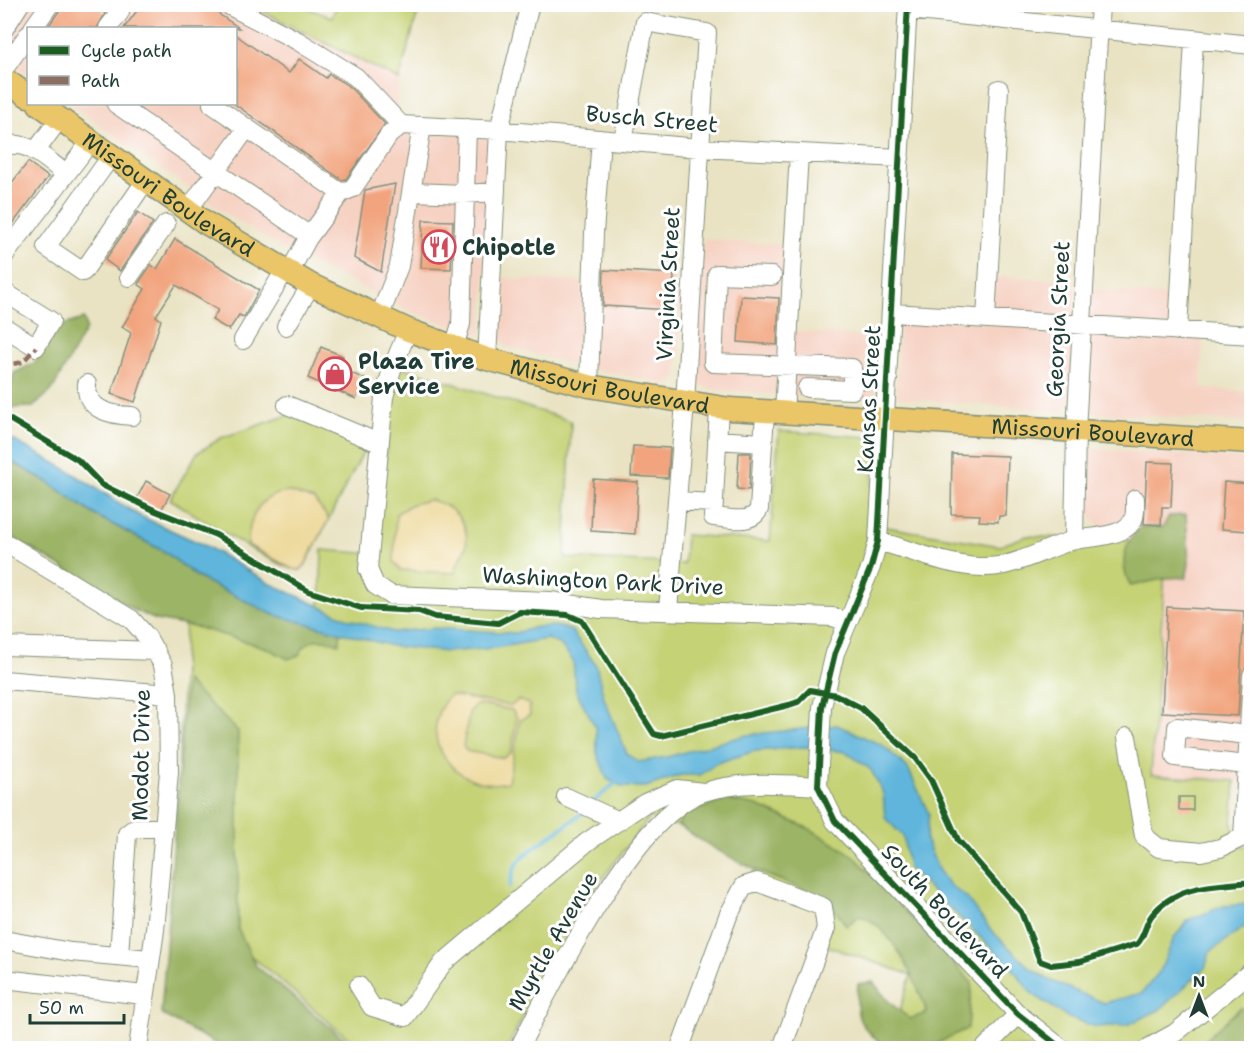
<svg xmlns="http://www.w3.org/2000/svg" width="1256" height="1053" viewBox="0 0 1256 1053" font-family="'Shantell Sans',sans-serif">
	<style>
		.built { fill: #f6d2c3 }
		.green { fill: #c5d274; stroke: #728854; stroke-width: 1.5 }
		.forest { fill: #9cb466; stroke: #5e784d; stroke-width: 1.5 }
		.sand { fill: #eeda9e; stroke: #868c69; stroke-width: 1.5; fill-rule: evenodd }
		.water { fill: #5eb5db; stroke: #3e7988; stroke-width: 1.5 }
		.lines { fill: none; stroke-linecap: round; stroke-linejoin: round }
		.stream { stroke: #5eb5db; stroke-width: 4 }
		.building { fill: #f2a47e }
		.minor-casing { stroke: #84907c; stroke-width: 20 }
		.major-casing { stroke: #84907c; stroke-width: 25 }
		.minor { stroke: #fff; stroke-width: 18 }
		.major { stroke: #eac669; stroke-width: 22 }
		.quiet { stroke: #8d6e63; stroke-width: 4.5; stroke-dasharray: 9 4.5; stroke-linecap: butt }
		.cycleway-casing { stroke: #fff; stroke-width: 10 }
		.cycleway { stroke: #1b5e20; stroke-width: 6 }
		.labels { text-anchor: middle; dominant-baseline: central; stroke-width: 6; stroke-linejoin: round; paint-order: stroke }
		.street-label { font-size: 22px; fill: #1f3d34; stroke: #fff }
		.poi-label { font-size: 22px; font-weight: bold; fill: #1f3d34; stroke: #fff; text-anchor: start }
	</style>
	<rect width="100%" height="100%" fill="#fff"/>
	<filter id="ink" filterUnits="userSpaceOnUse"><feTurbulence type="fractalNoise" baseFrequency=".0167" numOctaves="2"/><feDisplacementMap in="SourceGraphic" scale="12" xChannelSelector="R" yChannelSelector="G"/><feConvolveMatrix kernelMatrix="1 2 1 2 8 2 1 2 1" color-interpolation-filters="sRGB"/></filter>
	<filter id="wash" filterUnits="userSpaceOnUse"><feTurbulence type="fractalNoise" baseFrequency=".008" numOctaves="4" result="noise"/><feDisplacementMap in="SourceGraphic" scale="24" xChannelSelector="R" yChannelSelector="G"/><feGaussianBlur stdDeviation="1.35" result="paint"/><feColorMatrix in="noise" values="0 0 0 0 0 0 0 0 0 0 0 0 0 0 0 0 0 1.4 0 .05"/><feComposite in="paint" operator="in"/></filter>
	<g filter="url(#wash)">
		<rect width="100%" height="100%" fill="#e9e3c3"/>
		<path class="built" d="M33,5H250L399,80L396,130L492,137L482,330L479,334H472L407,310L279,246L222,211L69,104H236V28H28V75L6,59L4,47Z
			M702,239L798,246L793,331L880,338L873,394L867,398L774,394L710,389L697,384Z
			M993,276L1077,281L1074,320L990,315Z
			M500,278L594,282L595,287L682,292L677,376L674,382L668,384L582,367L506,346L497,335Z
			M1092,290L1176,296L1174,327L1090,321Z
			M899,318L1074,329L1070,403L1062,411L899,398L896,394Z
			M1088,329L1203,337L1201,388L1251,392V422L1095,413L1086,408L1084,400Z
			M1092,449L1251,459V819V782L1151,775L1166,543L1097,540L1098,525L1086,511L1082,495L1083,453Z"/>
		<path class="green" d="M250,5H310L311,10L332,17L337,5H420L399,80Z
			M402,367L571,421L565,558L684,564L686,535L770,541L779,431L869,437L875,441L869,524L1000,546L1026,536L1167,543L1151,775L1235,781L1232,826L1240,846H1251V1048H888L911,975L827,946L829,915L753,875L760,853L650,817L601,880L557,950L507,1048H372L355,1044L244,950L171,940L186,600L319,631L322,550L376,554L391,400Z
			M292,414L366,447L305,565L300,570C277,569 194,514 170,499L197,453L221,438Z"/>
		<path class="forest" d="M84,319L86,329L52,390L33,407L7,408L14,373L33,364L63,325Z
			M4,458L48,482L95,515L165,552L199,578L274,615L341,631L339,644C321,637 307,637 299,655L288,659L267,648L200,628L156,620L134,610L15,539L5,529Z
			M1186,515L1189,564L1186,578C1164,576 1152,582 1131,586C1119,566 1123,543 1141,527H1163L1169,516Z
			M186,681L238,731V929L256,966L354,1047L361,1048H224L161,1014Z
			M727,800L757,806L810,829L853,855L972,983L968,1028L928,1048H876L878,1041C855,1021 856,1014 858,984L873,982L889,1002L910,1019L927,1013C918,985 891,923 859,916L846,926C828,891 791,887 758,871C730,858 703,843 678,825L683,814Z
			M1240,1008L1251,1010V1048H1196Z"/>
		<path class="sand" d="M290,492L314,500L329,519L305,565L300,570L292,569L248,545C248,518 259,493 290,492Z
			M430,500C451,504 470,522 466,546C464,556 456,562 455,573L401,570L394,562L396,514L412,504Z
			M450,695L511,706L518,700L529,704L530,715L520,720L508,782C457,794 411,736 450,695ZM478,704L512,710L517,718L511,752L503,758L466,751L463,746L470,710Z"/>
		<path class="water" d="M4,435L71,472L138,515L208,547L271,584L346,618L393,632L435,628L515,633L537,627L556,626L571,630L596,665L604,698L627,754L638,762L667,757L747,735L837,725L882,745L908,768L929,814L926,840L939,871L951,886L966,897L990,929L1030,968L1049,980L1104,1003L1142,993L1160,971L1174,938L1188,920L1224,906L1251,904V922L1210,952L1205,968L1159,1010L1127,1025L1096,1027L1069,1018L1031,993L1013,969L908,868L903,836L885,818L883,793L871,770L846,752L804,747L755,751L717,763L700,775H681L646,787H623L607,779L597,753L596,728L576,691L573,661L561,645L547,639L495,648L446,652L392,646L274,615L199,578L165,552L95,515L48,482L5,458Z"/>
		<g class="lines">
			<path class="stream" d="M593,802L619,780
				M510,886C511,880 513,872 515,867C523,851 567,827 583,812"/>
		</g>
		<g id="blocks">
			<path class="building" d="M64,4H98L105,14L97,28H47Z
				M142,4H204L239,28H124Z
				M236,35L289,73L299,59L326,78L329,74L349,86L385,124L346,179L342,180L236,105Z
				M28,162L48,177L12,225L4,219V193Z
				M395,184L381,272L354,258L365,190Z
				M138,212L153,223L120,271L105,260Z
				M423,220L453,221L451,269L421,268Z
				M175,239L259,290L244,317L239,315L229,330L212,320L218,310L176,285L156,316L161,320L135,402L111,394L131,333L122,327L145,289L138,284L151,265L157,269Z
				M604,270L674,274L672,310L603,306Z
				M741,296L779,298L777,345L738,342Z
				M321,347L343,356L339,368L365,379L356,399L308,378Z
				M633,446L670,448L668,478L631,476Z
				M739,453H751L749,490L737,489Z
				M952,454L1008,456L1006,516H999L998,522L979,521L980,515L951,514Z
				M1147,462L1173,463L1171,507H1162L1161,525L1144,524Z
				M593,479L638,482L635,534L591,531Z
				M146,481L170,494L161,510L137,498Z
				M1224,482L1251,484L1248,531L1221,529Z
				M1167,607L1244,611L1238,716L1162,712Z
				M1179,797H1193V810H1179Z"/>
		</g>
	</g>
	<g filter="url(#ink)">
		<use href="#blocks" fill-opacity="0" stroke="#84907c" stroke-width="1.5"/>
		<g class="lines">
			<g class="minor-casing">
				<path id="minor" d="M226,4L298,41L356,77L401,125
					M908,4L878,541L871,567L835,653L822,707L818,786L835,821L1018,1014L1061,1048
					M908,10L1252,45
					M33,28L50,4
					M108,28L120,12L111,4
					M4,29L20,4
					M4,69L28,35
					M116,104L304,232L308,238L289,273
					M212,104L341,193
					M401,125L499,130L699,148L900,158
					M623,141L645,22L707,33L685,403L668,610
					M4,147C26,137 49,162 66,174
					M35,152L60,118
					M112,155L46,247L83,272L146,180
					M413,192L464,194L496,192
					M188,210L247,128
					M308,238L341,193L353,188L389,135L401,125
					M4,256L91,141
					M772,276L717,274L713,363L852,368V379
					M129,277L166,224
					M4,292L51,321L36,347L4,327
					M892,313L1252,335
					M379,318L399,266L422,126
					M986,319L999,89
					M286,326L311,285
					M408,330L393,366L384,397L368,569L375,585L391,595L550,601L601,609L833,617L847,622
					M1178,331L1194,40
					M243,340L285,270
					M454,347L461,324L467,128
					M487,359L499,130L530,4
					M87,384C85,410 111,415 132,416
					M589,386L594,233L601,139
					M807,388L852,390V379L888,380
					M287,405L379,443
					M719,408L713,517C728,518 752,525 759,509L765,412
					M784,413L799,153
					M717,440L763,443
					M677,501L714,503
					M1074,540C1090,537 1122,537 1132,522C1136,516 1135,506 1135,499
					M878,541C916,551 964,574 1004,565C1027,560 1050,547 1074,540L1076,431L1100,4
					M4,542L131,619L147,637L163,665L168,694L169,772L155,930L138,1048
					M4,646L156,651
					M4,680L168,694
					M1127,737L1144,836L1159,848L1201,852L1220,848L1243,837H1252
					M1247,765L1175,757L1177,727L1248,735
					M566,797L619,821
					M1243,837L1252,675
					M4,940L71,952L150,959
					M119,956L127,834L135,828H164
					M4,979L144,995
					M359,986L372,1007L405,1017L443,963L587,842L645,803L677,789L703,792
					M519,1048C552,984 635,814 704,792C741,780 780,784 818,786
					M680,1048L728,916L744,886L757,882L823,907L826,928L782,1048
					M985,1048L1018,1014
					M1148,1048L1175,1033L1252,971"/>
			</g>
			<g class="major-casing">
				<g id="major">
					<path d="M4,79L28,96"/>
					<path id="s1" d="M39,104L206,223L311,285L408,330L487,359L589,386L730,409L1252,442"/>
				</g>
			</g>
			<use href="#minor" class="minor"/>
			<use href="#major" class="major"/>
			<path class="quiet" d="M4,386L8,365L23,362L36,347"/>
			<g class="cycleway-casing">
				<path id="cycleway" d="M908,4L878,541L871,567L835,653L822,707L818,786L835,821L1018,1014L1061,1048
					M4,416L78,460L102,485L156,511L216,535L308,591L361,608L419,611L435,617L498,623L520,612L568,615L582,621L654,734L661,736L789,705L798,702L810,690L836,695L861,708L915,758L931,780L958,840L1021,912L1040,961L1051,965L1079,962L1137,944C1145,936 1145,924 1152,915C1177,884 1215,886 1252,882"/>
			</g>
			<use href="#cycleway" class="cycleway"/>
		</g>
	</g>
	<defs>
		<g id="restaurant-ring" transform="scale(1.725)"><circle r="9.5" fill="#fff" stroke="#d1495b" stroke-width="1.5"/><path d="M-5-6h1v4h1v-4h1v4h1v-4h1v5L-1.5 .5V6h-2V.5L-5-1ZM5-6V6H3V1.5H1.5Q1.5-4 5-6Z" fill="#d1495b"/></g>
		<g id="shop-ring" transform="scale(1.725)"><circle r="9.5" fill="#fff" stroke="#d1495b" stroke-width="1.5"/><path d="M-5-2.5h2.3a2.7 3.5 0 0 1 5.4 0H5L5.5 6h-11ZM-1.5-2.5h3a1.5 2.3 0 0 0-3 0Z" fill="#d1495b"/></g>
	</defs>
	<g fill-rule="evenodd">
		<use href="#restaurant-ring" x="439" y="247"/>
		<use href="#shop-ring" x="335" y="374"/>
	</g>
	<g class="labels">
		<g class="street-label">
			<text transform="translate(652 119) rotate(5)">Busch Street</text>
			<text stroke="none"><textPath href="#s1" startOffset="158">Missouri Boulevard</textPath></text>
			<text transform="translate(668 284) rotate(-87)">Virginia Street</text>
			<text transform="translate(1058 319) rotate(-87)">Georgia Street</text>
			<text stroke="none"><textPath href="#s1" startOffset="644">Missouri Boulevard</textPath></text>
			<text transform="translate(869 399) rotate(-87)">Kansas Street</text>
			<text stroke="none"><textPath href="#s1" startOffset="1130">Missouri Boulevard</textPath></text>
			<text transform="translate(603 581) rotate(3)">Washington Park Drive</text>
			<text transform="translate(141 755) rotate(-89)">Modot Drive</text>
			<text transform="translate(945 911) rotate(47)">South Boulevard</text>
			<text transform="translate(553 941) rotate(-60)">Myrtle Avenue</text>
		</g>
		<g class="poi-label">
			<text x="462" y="247">Chipotle</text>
			<text x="358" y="361">Plaza Tire<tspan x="358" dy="25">Service</tspan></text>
		</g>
	</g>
	<rect width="1256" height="1053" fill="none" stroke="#fff" stroke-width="24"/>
	<rect x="27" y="27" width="210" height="78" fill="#ffffff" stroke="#a5b1ae" stroke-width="1.5"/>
	<rect x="39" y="46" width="30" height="9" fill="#1b5e20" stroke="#a5b1ae" stroke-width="1.5"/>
	<text x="81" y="57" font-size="18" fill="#1f3d34">Cycle path</text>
	<rect x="39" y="76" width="30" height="9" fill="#8d6e63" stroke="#a5b1ae" stroke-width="1.5"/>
	<text x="81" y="87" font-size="18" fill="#1f3d34">Path</text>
	<g transform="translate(1199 996)" stroke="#ffffff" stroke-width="4.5" paint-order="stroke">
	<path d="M0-4.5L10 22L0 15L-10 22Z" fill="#1f3d34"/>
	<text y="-9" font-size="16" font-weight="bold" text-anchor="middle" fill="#1f3d34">N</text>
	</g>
	<path d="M30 1014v9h94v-9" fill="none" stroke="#1f3d34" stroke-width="3"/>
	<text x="39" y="1014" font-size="18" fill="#1f3d34" stroke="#ffffff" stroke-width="4.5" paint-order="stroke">50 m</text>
</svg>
